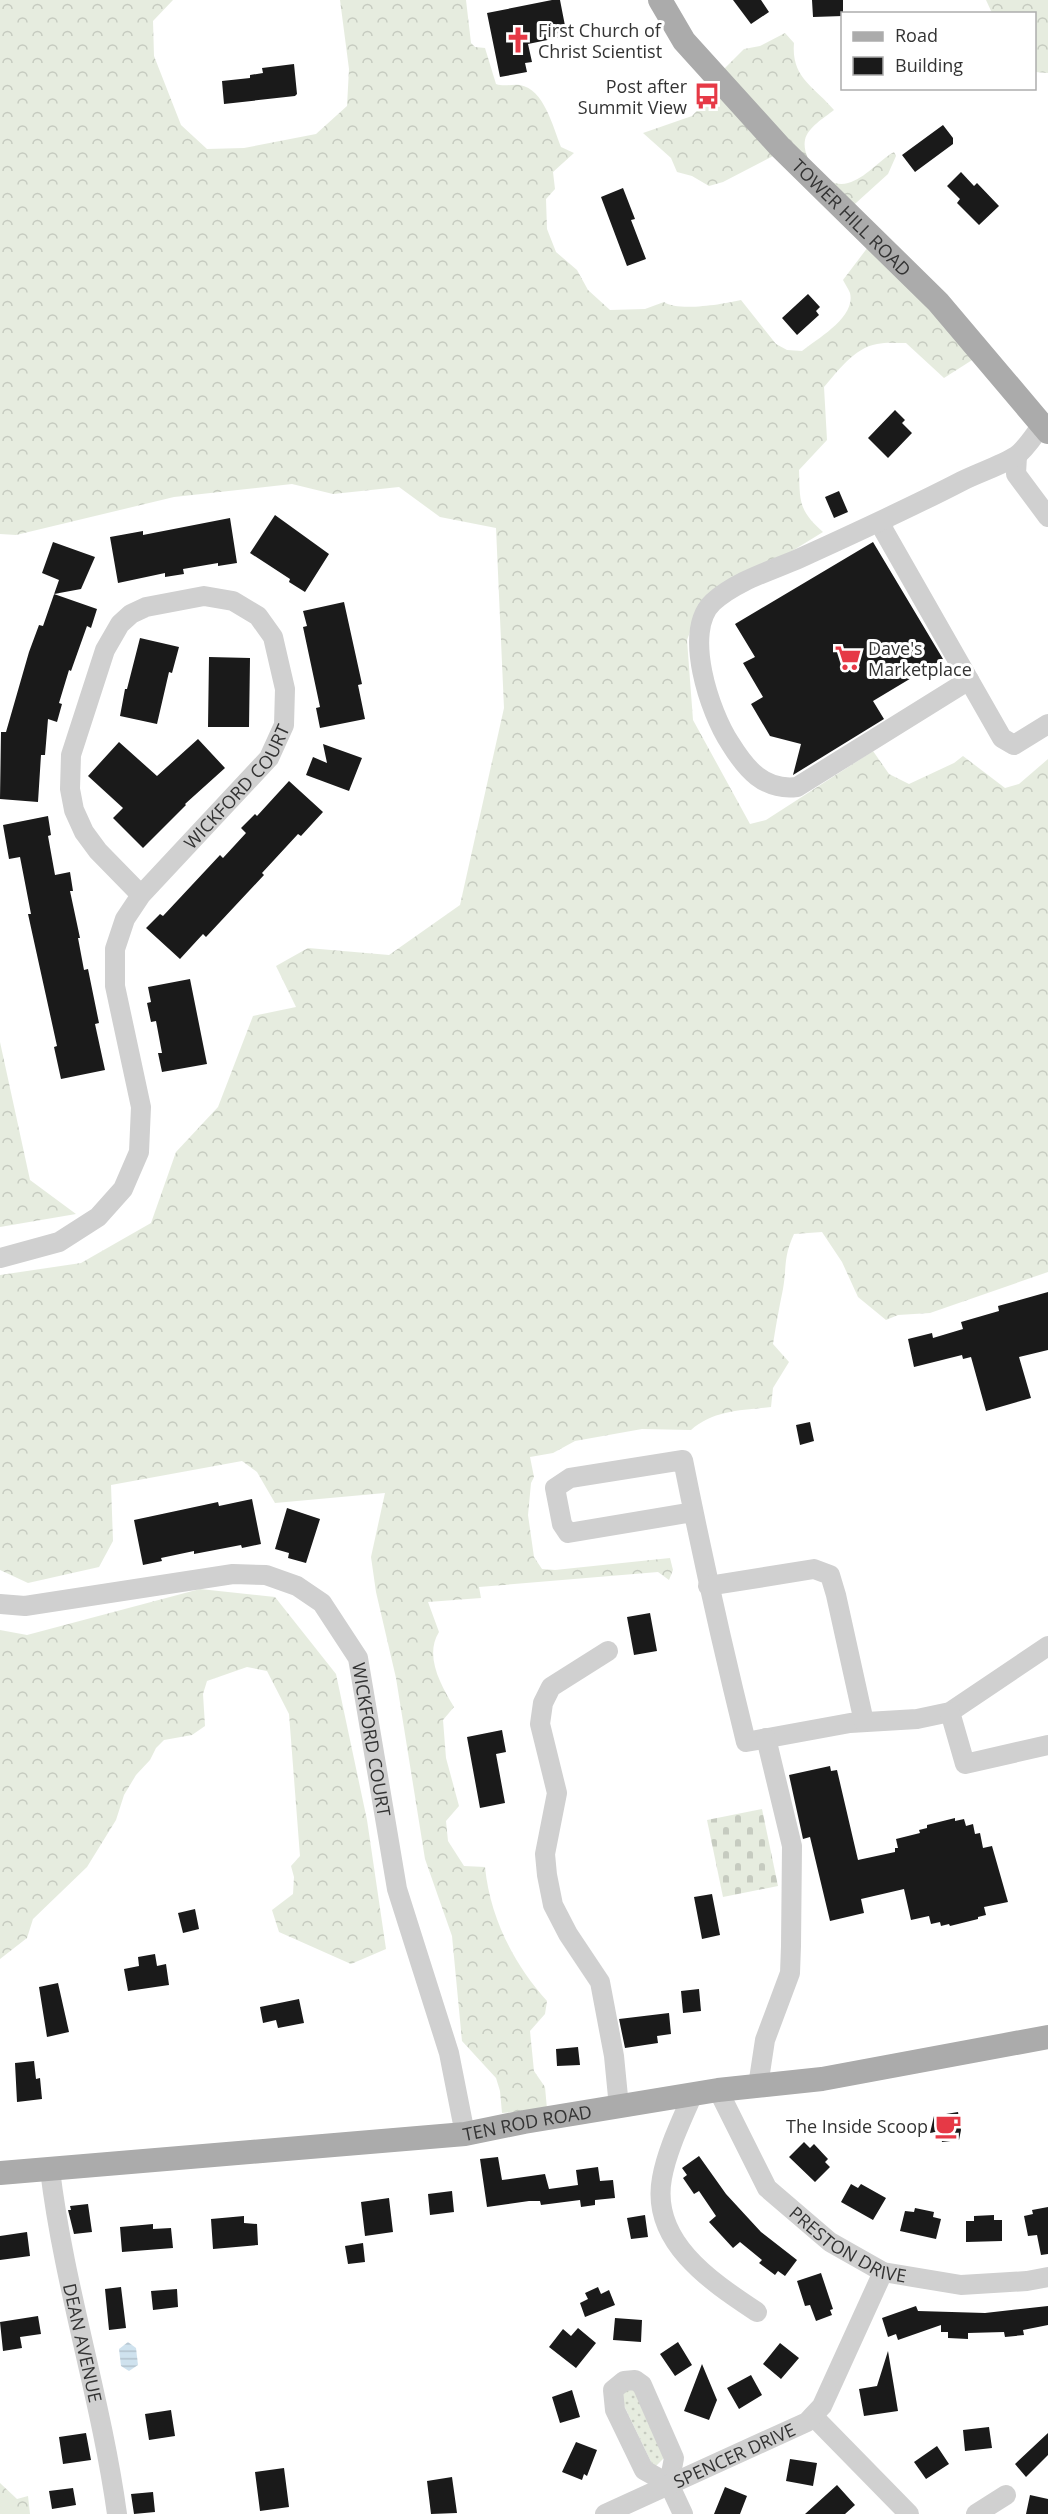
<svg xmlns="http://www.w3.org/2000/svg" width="1048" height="2514" viewBox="0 0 1048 2514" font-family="'Open Sans',sans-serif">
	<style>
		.grass { fill: url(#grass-dots) }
		.forest { fill: url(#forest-crowns) }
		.cemetery { fill: url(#cemetery-stones) }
		.water { fill: url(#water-rules) }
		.building { fill: #1a1a1a }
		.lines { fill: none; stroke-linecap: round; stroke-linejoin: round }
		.minor { stroke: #d0d0d0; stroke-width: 20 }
		.major { stroke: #ababab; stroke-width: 24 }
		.labels { text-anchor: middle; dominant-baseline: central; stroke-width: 6; stroke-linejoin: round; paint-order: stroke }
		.poi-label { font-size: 18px; fill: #333; stroke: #fff; text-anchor: start }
		.street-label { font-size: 18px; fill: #333; stroke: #fff }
	</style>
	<defs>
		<pattern id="grass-dots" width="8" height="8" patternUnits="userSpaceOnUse" patternTransform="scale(1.5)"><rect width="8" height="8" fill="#e6ecdf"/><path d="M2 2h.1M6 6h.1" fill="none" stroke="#c6cbc0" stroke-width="1.8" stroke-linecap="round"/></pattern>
		<pattern id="forest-crowns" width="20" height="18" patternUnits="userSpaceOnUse" patternTransform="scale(1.5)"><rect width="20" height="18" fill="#e6ecdf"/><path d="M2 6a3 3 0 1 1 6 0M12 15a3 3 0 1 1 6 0" fill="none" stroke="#c6cbc0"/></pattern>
		<pattern id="cemetery-stones" width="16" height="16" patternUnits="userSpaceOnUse" patternTransform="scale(1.5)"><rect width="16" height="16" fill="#e6ecdf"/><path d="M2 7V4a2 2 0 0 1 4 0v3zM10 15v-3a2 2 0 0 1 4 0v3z" fill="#c6cbc0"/></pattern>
		<pattern id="water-rules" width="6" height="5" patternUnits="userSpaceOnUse" patternTransform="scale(1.5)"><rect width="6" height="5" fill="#cfe2ee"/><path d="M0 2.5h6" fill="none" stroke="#b2c2cd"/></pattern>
	</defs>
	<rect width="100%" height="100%" fill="#fff"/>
	<path class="grass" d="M633,2385L664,2458L654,2468L618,2393Z"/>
	<path class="forest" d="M0,0H173L153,21L154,56L181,125L207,149L244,148L316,134L347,106L349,69L340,0H466L471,43L475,47L485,48L496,84C504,87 511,84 520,85C544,89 553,127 561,147L574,153L553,172L555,189L546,199L547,229L556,252L577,270L588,290L610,310L645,309L664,302C678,312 724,304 741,300L776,344L787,350L802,351C818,338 856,317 850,293C848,288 845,284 843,280L868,247L980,355L944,378L906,343C897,343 886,342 877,344C854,348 838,371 824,387L827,440L799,470C800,501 798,510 823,532L699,608L687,640L693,720L750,824L766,820L873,751L889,774L909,784L954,763L963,756L1005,788L1019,784L1048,759V1272L930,1313L898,1315L886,1320L858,1297L842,1262L822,1232L794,1234C783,1258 787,1266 783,1289C779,1308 776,1325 773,1344L789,1362L773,1388L771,1407C743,1410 713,1410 691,1430L642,1429L575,1441L553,1453L530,1457L534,1477L531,1483L528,1515L534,1557L542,1569L555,1570L670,1558L673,1570L669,1580L658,1572L479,1587L481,1598L428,1602L439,1632C424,1656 441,1685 454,1707L443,1720L446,1758L459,1806L446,1821L448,1841L464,1866L485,1867C490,1917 513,1963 547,2001L545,2014L530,2031L534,2071L545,2087L547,2109L502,2113L500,2091L496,2078L462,2041L452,1936L425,1859L396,1678L376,1592L371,1557L385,1493L275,1503L257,1472L242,1461L111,1485L113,1541L99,1567L28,1583L0,1570V1275L81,1263L151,1223L176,1152L218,1107L253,1016L296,1007L276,966L308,948L389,955L460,905L504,708L496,528L440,517L399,487L333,494L292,484L174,497L16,535L0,534Z
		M986,0H1048V73L1035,72L1034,14L992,13Z
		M785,33L794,43C791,78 814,86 834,110C824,118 808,127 805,140C801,160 827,190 848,183C866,178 878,161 894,152L896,156L888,174L846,212L777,154L723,182L709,186L692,176L677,172L671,158L643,133L692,116L717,89L721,72L744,49L760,46Z
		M0,1042L30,1180L76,1214L0,1227Z
		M200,1589L275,1597L336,1674L367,1820L386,1949L351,1964L279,1932L272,1910L293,1894L294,1877L291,1866L300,1856L289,1714L267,1671L247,1667L207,1681L203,1694L205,1726L192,1735L164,1740L156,1748L150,1760L136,1775L124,1795L116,1820L87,1867L33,1919L27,1938L0,1959V1630L27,1635Z
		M0,2483L17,2499L28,2496L30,2514H0Z"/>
	<path class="cemetery" d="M762,1809L778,1886L723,1897L707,1820Z"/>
	<path class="water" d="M128,2342L136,2348L138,2365L129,2371L121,2366L119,2349Z"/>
	<path class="building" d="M552,0H560L567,36L528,44L532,62L525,63L527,72L500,77L487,13Z
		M733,0H761L769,12L751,24Z
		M812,0H843V16L813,17Z
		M294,64L297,94L295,96L224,104L222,81L250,78V75L263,73L262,68Z
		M943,125L953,138V144L915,172L902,155Z
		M961,172L974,186L977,183L999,206L979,225L957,203L960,199L947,186Z
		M623,188L635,219L631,220L646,259L627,266L601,197Z
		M808,294L820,307L816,311L819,315L797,335L782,318Z
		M895,410L905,420L902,423L912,433L888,458L868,438Z
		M839,491L848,512L834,518L825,497Z
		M275,515L329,554L305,592L289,582L290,579L250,553Z
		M230,518L237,563L218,566V563L183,569L184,574L165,577V573L118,583L110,537L143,531V535Z
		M53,542L95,557L81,589L54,594L97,609L91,628L87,626L71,671L69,670L59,703L62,704L57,722L48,719L45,755H41L38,802L0,799L1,732H6L29,652L39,625L43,626L59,580L42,573Z
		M873,542L943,659L873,701L884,719L793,775L801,744L770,736L751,704L763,697L743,663L755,657L735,624Z
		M344,602L362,684L358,685L365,719L320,728L316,708L320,707L303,627L307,626L303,611Z
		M140,638L179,647L172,673L169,672L157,724L120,716L125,689H127Z
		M209,657L250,658L249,727H208Z
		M198,739L225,768L185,804L186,805L143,848L113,818L123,808L88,776L119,742L157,776Z
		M323,744L362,758L349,791L306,775L313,757L327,763Z
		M289,781L323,812L301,836L298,834L262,873L264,875L206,937L203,934L180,959L146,928L160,914L163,916L220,855L223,858L246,833L241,828L255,814L257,816Z
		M48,816L51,835L48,836L55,875L70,872L73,891H70L80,938H78L84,970L88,969L99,1023L95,1024L105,1070L61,1079L54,1047L57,1046L28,914H31L20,857L9,859L3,825Z
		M190,979L207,1064L162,1072L158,1053H162L156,1021L151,1022L147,1003L151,1002L148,987Z
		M1048,1292V1350L1019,1357L1031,1398L986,1411L971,1357L963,1359L962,1355L914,1367L908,1339L932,1333L933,1338L963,1329L961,1322L999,1311L998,1306Z
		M810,1422L814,1441L800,1445L796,1425Z
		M252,1499L261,1544L242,1548L241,1545L194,1554V1551L161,1558L162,1561L143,1565L134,1520L218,1502L219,1506Z
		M287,1508L320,1519L306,1563L288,1558L289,1553L275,1549Z
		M650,1613L657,1651L634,1655L627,1617Z
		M502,1730L506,1752L496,1754L505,1803L480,1808L467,1737Z
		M830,1766L831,1771L837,1770L858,1860L895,1852V1848H898L896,1839L920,1833L919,1830L927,1828V1825L955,1818V1821L964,1819L966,1826L973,1824L975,1834L980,1833L983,1848L992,1846L1008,1902L984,1907L986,1915L978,1917V1919L950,1926L949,1924L941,1926L940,1922L931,1924L929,1916L911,1920L904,1889L861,1899L864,1913L830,1921L810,1837L803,1839L789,1775Z
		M712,1894L720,1935L702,1939L694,1897Z
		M195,1909L199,1929L183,1933L178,1913Z
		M155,1954L157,1966L166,1964L169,1985L128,1991L124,1969L139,1966L138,1957Z
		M58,1983L69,2032L47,2037L39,1987Z
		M699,1989L701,2011L683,2013L681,1991Z
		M299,1999L304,2023L278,2028L276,2020L263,2023L260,2007Z
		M669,2013L671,2034L657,2036L658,2043L625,2048L619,2019Z
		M578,2047L580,2065L557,2066L556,2049Z
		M34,2061L36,2079L40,2078L42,2099L17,2102L15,2063Z
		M958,2112L961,2130L959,2140L942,2142L940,2131L930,2133L934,2116Z
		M804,2142L810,2148L814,2144L828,2159L825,2162L830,2167L815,2182L789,2157Z
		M699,2156L726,2194L761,2232L797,2260L785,2276L778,2271L775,2275L759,2263L762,2260L740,2242L733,2248L709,2222L716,2216L699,2191L694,2194L683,2178L687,2175L682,2168Z
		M498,2157L502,2180L545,2174L549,2189L578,2185L576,2170L598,2167L600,2181L613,2180L615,2198L595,2200V2205L581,2207L580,2200L541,2205L540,2201H529L487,2207L480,2159Z
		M851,2184L858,2188L861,2184L886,2198L873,2220L841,2202Z
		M452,2191L454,2212L430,2215L428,2194Z
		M389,2198L393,2232L365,2236L361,2202Z
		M88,2204L92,2232L74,2234L68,2210H71L70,2206Z
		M1048,2207V2254L1041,2255L1037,2235L1028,2236L1024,2216L1033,2214L1032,2210Z
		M915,2208L934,2212L933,2217L941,2219L936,2239L900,2231L905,2211L914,2212Z
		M645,2215L648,2237L631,2239L627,2218Z
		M994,2215V2220H1002V2241L966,2242V2221H974V2216Z
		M244,2216V2223L257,2224L258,2245L213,2249L211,2219Z
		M153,2224V2229L171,2228L173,2248L122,2252L120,2227Z
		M27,2232L30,2256L0,2260V2236Z
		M363,2243L365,2262L348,2264L345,2246Z
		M821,2273L833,2309L830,2310L832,2315L816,2321L810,2305L805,2306L797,2281Z
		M121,2287L126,2328L109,2330L105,2289Z
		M598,2287L601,2294L609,2290L615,2305L585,2317L580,2303L588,2299L585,2293Z
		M177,2289L178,2307L153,2310L151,2291Z
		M916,2306L918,2311L985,2313L1048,2306V2325L1023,2330L1024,2335L1005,2337L1004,2332L968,2333V2339L948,2338V2332H941V2325L898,2340L896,2334L888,2337L882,2318Z
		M38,2316L41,2334L20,2337L22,2348L3,2351L0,2322Z
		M615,2318L642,2320L641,2342L613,2340Z
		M578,2328L596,2343L576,2368L549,2347L563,2329L571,2336Z
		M678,2342L692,2365L675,2376L660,2354Z
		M780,2343L799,2358L781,2379L763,2364Z
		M888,2351L898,2411L864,2416L859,2389L877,2386Z
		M702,2364L717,2400L709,2420L684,2411Z
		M751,2375L762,2395L739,2409L727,2388Z
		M572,2390L580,2417L560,2423L552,2397Z
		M171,2410L175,2436L149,2440L145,2414Z
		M989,2427L992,2448L965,2451L963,2430Z
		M86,2433L91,2460L63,2464L59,2437Z
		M1048,2433V2455L1026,2477L1015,2464Z
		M576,2442L597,2450L587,2476L584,2474L582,2480L562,2472Z
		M937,2446L949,2464L926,2479L914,2462Z
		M790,2459L817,2463L813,2486L786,2481Z
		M284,2468L289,2507L260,2511L255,2472Z
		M452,2477L457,2513L431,2514L427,2481Z
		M837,2485L855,2505L845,2514H805Z
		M725,2487L747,2496L740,2514H714Z
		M73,2488L76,2505L52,2509L49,2491Z
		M153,2492L155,2512L134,2514L131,2494Z
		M1030,2495L1048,2499V2514H1026Z"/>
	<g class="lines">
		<g class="minor">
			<path d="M1017,456L1016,474L1048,517"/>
			<path d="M882,522L884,531L1002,738L1014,745L1048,724"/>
			<path d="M969,680L797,787C764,791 746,769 730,743C710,713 682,631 713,602C736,581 770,571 798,559C853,534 908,509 962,481C978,473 1002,465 1016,456C1026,449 1035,434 1042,425"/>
			<path id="s1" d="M0,1258L59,1242L98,1217L123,1189L139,1152L141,1107L115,986V949L125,919L141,895L269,758L284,725L285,689L273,637L258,616L233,601L204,596L146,607L131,614L120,624L105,650L71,755L70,789L74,810L84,832L98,851L141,895"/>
			<path d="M693,1512L568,1533L562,1524L555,1488L570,1478L683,1460C702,1555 723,1649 746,1742L850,1723L917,1719L950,1712L1048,1646"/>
			<path d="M708,1586L814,1569L830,1575L836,1595L864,1722"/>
			<path id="s2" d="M0,1604L25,1606L233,1574L266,1575L297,1586L322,1603L358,1658L397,1889L449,2053L465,2134"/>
			<path d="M608,1651L551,1687L543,1703L540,1724L557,1793L545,1854L547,1875L553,1905L568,1934L600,1982L614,2056L619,2107"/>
			<path d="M950,1712L965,1764L1048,1745"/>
			<path d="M758,2086L765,2040L790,1973L791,1946L792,1846L766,1738"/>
			<path id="s3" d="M718,2090L767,2188L830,2242L883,2272L961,2285L1027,2281L1048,2277"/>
			<path d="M692,2096C681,2122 667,2150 662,2178C650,2242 712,2282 757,2312"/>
			<path id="s4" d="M50,2170C64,2286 101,2398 117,2514"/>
			<path d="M635,2380L642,2385L674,2458L669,2484L644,2470L615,2410L613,2390L624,2381Z"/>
			<path d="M813,2416L909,2514"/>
			<path d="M669,2484L683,2514"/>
			<path id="s5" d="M605,2514L807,2422L822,2406L883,2272"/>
			<path d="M976,2514L1006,2495"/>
		</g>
		<g class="major">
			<path id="s6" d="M660,0L684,41L780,147L938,302L1048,432"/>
			<path id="s7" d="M0,2173L465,2134L524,2122L718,2090L822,2079L1048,2037"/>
		</g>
	</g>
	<defs>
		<g id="church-bare" transform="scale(2.07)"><path d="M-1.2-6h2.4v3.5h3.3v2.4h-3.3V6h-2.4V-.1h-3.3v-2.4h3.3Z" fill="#e63946" stroke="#fff" stroke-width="2.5" paint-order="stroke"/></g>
		<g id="bus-bare" transform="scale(2.07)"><path d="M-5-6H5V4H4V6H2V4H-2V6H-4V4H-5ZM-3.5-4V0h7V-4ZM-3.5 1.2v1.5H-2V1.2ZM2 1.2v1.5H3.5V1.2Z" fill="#e63946" stroke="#fff" stroke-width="2.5" paint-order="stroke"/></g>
		<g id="supermarket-bare" transform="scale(2.07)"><path d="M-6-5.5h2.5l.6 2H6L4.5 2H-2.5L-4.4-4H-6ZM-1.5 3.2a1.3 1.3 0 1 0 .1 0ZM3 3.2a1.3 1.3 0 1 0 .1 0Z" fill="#e63946" stroke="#fff" stroke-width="2.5" paint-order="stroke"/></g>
		<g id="cafe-bare" transform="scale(2.07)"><path d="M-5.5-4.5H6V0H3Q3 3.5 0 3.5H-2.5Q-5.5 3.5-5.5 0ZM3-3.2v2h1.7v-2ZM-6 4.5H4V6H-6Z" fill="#e63946" stroke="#fff" stroke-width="2.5" paint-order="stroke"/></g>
	</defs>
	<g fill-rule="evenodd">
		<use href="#church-bare" x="518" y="40"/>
		<use href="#bus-bare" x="707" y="96"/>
		<use href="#supermarket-bare" x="848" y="658"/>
		<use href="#cafe-bare" x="948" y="2126"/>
	</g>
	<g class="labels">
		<g class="poi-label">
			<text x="538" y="30">First Church of<tspan x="538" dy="21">Christ Scientist</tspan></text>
			<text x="687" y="86" text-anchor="end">Post after<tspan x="687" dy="21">Summit View</tspan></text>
			<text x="868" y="648">Dave's<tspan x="868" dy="21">Marketplace</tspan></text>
			<text x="928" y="2126" text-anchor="end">The Inside Scoop</text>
		</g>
		<g class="street-label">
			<text stroke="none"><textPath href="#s6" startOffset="291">TOWER HILL ROAD</textPath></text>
			<text stroke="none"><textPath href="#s1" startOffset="597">WICKFORD COURT</textPath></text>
			<text stroke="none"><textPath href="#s2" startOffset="480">WICKFORD COURT</textPath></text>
			<text stroke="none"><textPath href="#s7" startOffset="530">TEN ROD ROAD</textPath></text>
			<text stroke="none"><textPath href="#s3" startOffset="210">PRESTON DRIVE</textPath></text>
			<text stroke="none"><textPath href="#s4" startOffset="176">DEAN AVENUE</textPath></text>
			<text stroke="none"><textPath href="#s5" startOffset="142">SPENCER DRIVE</textPath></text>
		</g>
	</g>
	<rect x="841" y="12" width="195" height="78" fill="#ffffff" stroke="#adadad" stroke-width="1.5"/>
	<rect x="853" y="32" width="30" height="9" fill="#ababab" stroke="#adadad" stroke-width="1.5"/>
	<text x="895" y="42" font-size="18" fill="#333333">Road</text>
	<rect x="853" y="57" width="30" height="18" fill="#1a1a1a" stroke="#adadad" stroke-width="1.5"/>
	<text x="895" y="72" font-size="18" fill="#333333">Building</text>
</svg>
